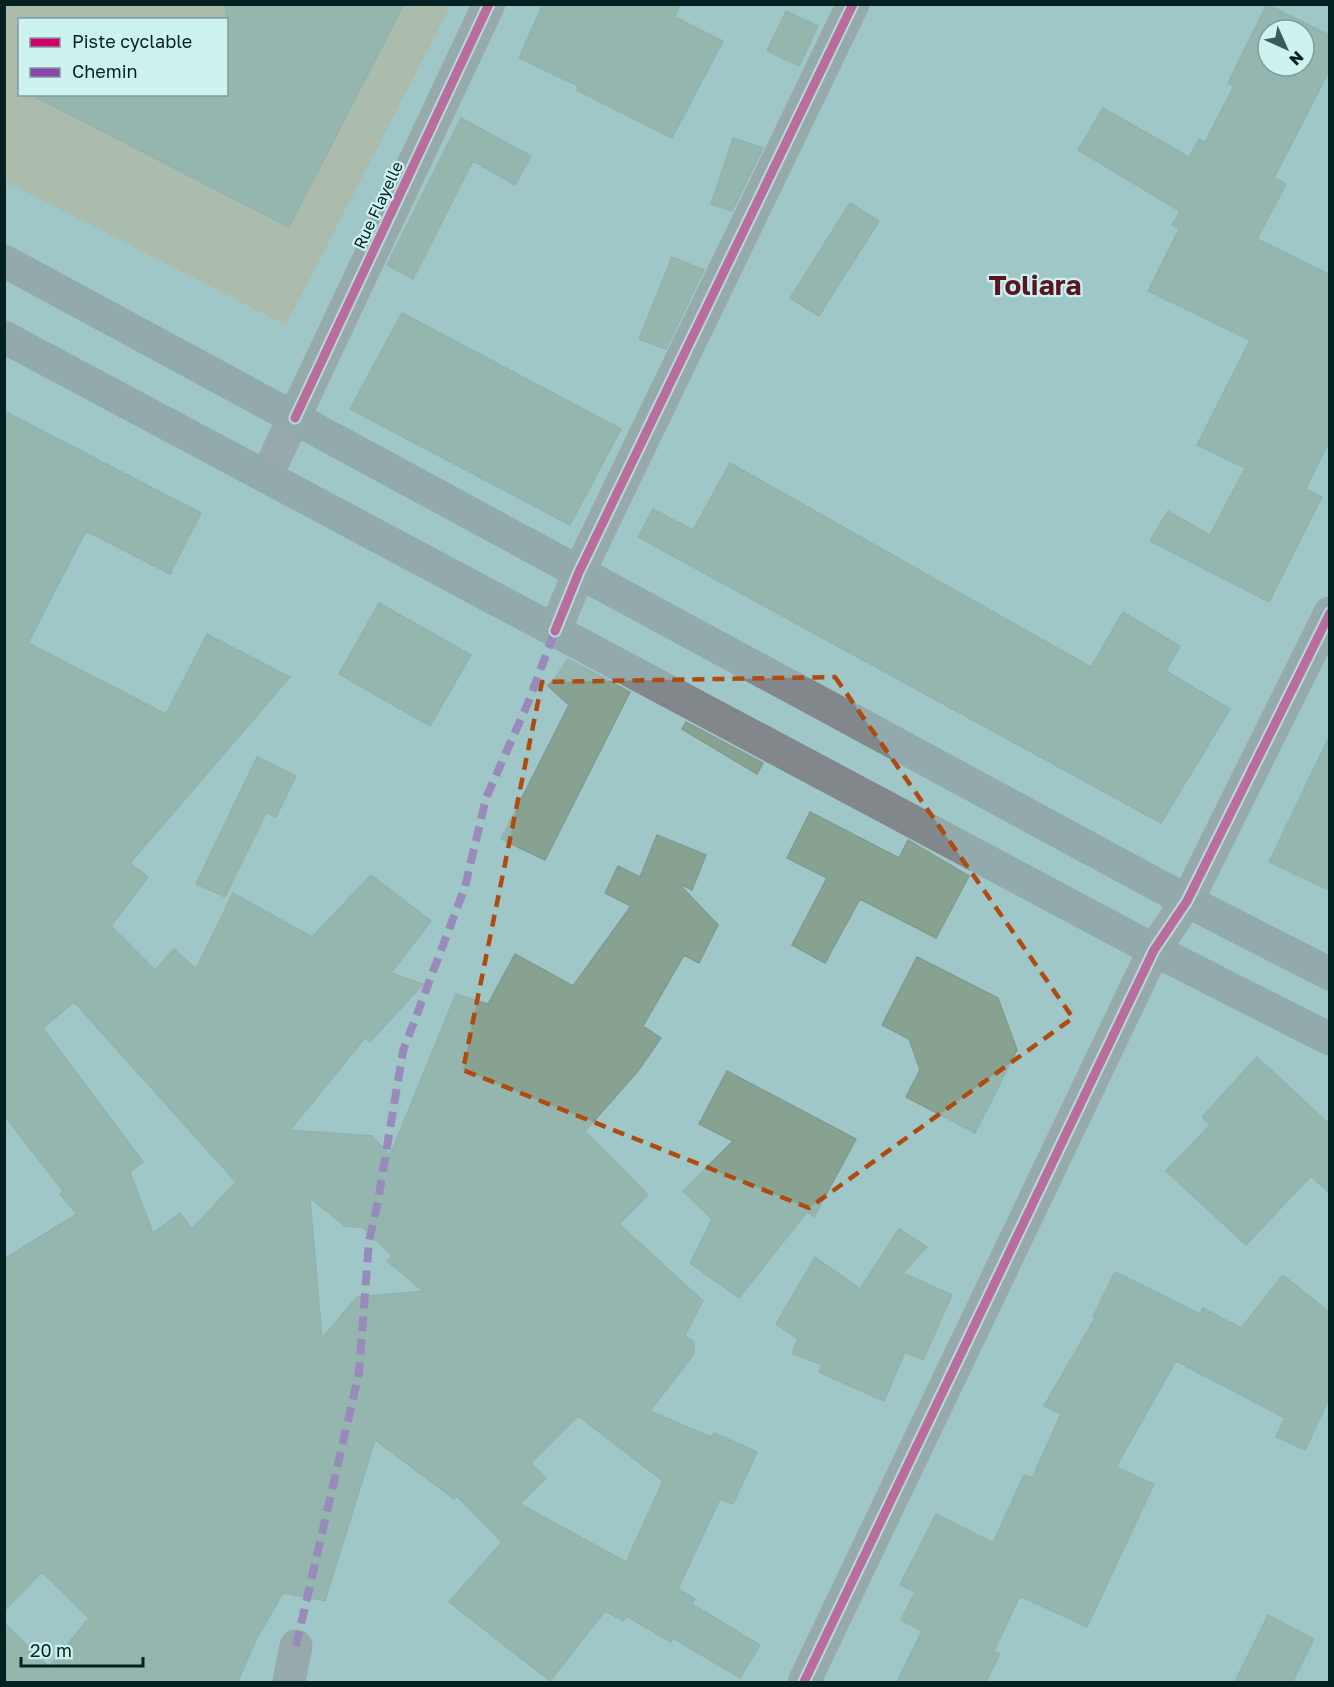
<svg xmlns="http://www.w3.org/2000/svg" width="1334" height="1687" viewBox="0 0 1334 1687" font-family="'Golos Text',sans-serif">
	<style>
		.green { fill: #b8af8d; fill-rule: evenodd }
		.building { fill: #87a291; stroke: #839a92; stroke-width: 1.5; fill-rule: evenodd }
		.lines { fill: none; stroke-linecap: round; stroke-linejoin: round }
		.minor { stroke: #8a888a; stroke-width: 33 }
		.major { stroke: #81878b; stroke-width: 33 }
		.quiet { stroke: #8e44ad; stroke-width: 8; stroke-dasharray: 15 8; stroke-linecap: butt }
		.cycleway-casing { stroke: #cef2f0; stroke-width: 13 }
		.cycleway { stroke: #d6006c; stroke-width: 9 }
		.marked { fill: none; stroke: #ae4b11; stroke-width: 4.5; stroke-dasharray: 12 8; stroke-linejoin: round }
		.labels { text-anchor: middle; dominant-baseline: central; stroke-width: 4.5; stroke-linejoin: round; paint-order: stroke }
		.street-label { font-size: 16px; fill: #022120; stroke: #cef2f0 }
		.town-label { font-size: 28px; font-weight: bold; fill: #5a1523; stroke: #cef2f0 }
	</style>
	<rect width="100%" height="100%" fill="#a0c7c7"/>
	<path class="green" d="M4,5H451L286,325L5,181ZM20,20H226V94H20Z"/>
	<path class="building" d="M226,4H404L289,227L30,94H226Z
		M543,4H680L675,17L723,41L672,138L577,90L578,86L519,58Z
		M1267,4L1329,35V71L1274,178L1286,184L1257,239L1329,274V441L1306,489L1322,497L1269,602L1150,541L1168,511L1210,535L1245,468L1197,445L1250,340L1148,291L1179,229L1172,225L1180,211L1078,150L1103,108L1189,157L1199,139L1205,142L1234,86L1228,83ZM1268,30H1304V66H1268Z
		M786,11L818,26L799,66L767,51Z
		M461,118L531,156L515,185L473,161L413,279L387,265Z
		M733,138L763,148L732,211L711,204Z
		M850,203L879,221L819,316L790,298Z
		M672,257L704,270L666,349L639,339Z
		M402,313L621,429L570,525L350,409Z
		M4,411L201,513L170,574L86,531L28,643L166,714L207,634L290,677L130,863L148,877L111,926L155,970L174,949L196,969L233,893L312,937L371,875L431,921L391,973L423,984L370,1042L365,1038L290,1130L372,1136L390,1155L456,994L488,1004L515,954L573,986L631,906L605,893L618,866L640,877L657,835L706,855L692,890L678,883L718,925L699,963L684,955L643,1026L661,1038L638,1071L585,1131L648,1195L619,1224L703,1301L685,1335L694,1342V1354L650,1411L711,1437L714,1433L757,1452L733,1504L720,1499L678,1589L695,1599L692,1604L760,1645L740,1678L673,1638L671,1642L626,1616L623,1621L605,1611L550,1681L449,1602L502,1542L457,1496L454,1499L375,1440L325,1601L283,1593L256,1640L237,1683H4V1623L49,1667L89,1618L42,1572L4,1611V1259L77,1214L60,1194L63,1191L4,1115ZM74,1002L236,1182L192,1229L180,1213L153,1233L130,1172L143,1162L43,1028ZM310,1198L345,1226L364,1228L392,1256L387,1261L423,1291L357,1297L322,1338ZM578,1416L663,1481L626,1562L520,1504L546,1478L531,1463Z
		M730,463L1091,667L1123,612L1180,646L1166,671L1230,709L1161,823L638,537L653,509L693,530Z
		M379,603L471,655L430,726L339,674Z
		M568,659L630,692L545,860L501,839L569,705L548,686L558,674Z
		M686,722L763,763L757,774L682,729Z
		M1329,737V890L1269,862Z
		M257,757L296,776L276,817L266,813L225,897L196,884Z
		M810,812L899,858L908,840L969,876L936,938L860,899L825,963L792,945L827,878L787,858Z
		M917,957L998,998L1017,1050L975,1133L906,1097L920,1070L909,1039L882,1025Z
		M1257,1057L1329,1124V1193L1311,1176L1246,1245L1166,1171L1210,1125L1202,1117Z
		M727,1071L856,1139L814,1217L807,1212L739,1298L690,1263L712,1219L683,1191L733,1141L699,1124Z
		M899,1229L927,1247L903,1273L952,1295L923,1360L905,1352L884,1401L819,1372L822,1365L792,1353L798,1339L776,1324L815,1257L860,1289Z
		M1115,1272L1200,1314L1203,1308L1241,1328L1283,1275L1329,1312V1399L1305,1450L1276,1437L1285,1418L1176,1361L1116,1467L1154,1484L1087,1627L1020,1596L994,1651L1000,1654L985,1683H896L922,1631L901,1620L915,1592L900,1585L936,1514L993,1543L1024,1475L1032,1478L1061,1414L1044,1406L1095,1318L1093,1317Z
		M1268,1615L1314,1639L1292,1683H1234Z"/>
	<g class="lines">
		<path class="minor" d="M266,477L489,4
			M555,631L579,572L853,4
			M289,1682L296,1646
			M804,1682L1154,950L1187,901L1330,613"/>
		<path class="major" d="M4,261L1187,901L1330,974
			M4,337L1154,950L1330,1039"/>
		<path class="quiet" d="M296,1646L359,1373L369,1241L378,1201L403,1051L465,887L486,798L528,703L555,631"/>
		<g class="cycleway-casing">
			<path id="cycleway" d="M295,418L489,4
				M555,631L579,572L853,4
				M804,1682L1154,950L1187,901L1330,613"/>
		</g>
		<use href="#cycleway" class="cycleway"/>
	</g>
	<path d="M0 0H1334V1687H0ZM835,677L1073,1018L809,1208L463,1070L542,682Z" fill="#a0c7c7" fill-opacity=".55" fill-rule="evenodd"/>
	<path class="marked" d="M835,677L1073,1018L809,1208L463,1070L542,682Z"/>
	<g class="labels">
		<g class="street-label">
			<text transform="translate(378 205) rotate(-65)">Rue Flayelle</text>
		</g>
		<g class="town-label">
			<text x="1035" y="284">Toliara</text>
		</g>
	</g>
	<rect width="1334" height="1687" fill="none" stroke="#022120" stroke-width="12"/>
	<rect x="18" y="18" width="210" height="78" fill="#cef2f0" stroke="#7c9e9d" stroke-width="1.5"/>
	<rect x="30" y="38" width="30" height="9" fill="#d6006c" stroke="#7c9e9d" stroke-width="1.5"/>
	<text x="72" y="48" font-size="18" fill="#022120">Piste cyclable</text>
	<rect x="30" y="68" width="30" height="9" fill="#8e44ad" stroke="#7c9e9d" stroke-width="1.5"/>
	<text x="72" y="78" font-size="18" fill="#022120">Chemin</text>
	<g transform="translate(1286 48) rotate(135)"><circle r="28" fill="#cef2f0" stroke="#7c9e9d" stroke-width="1.5"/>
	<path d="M0-4.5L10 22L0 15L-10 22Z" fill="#395b5a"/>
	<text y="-9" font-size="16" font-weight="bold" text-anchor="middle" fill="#022120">N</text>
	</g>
	<path d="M21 1657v9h122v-9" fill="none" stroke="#022120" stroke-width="3"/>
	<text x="30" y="1657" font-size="18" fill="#022120" stroke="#cef2f0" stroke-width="4.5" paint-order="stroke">20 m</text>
</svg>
